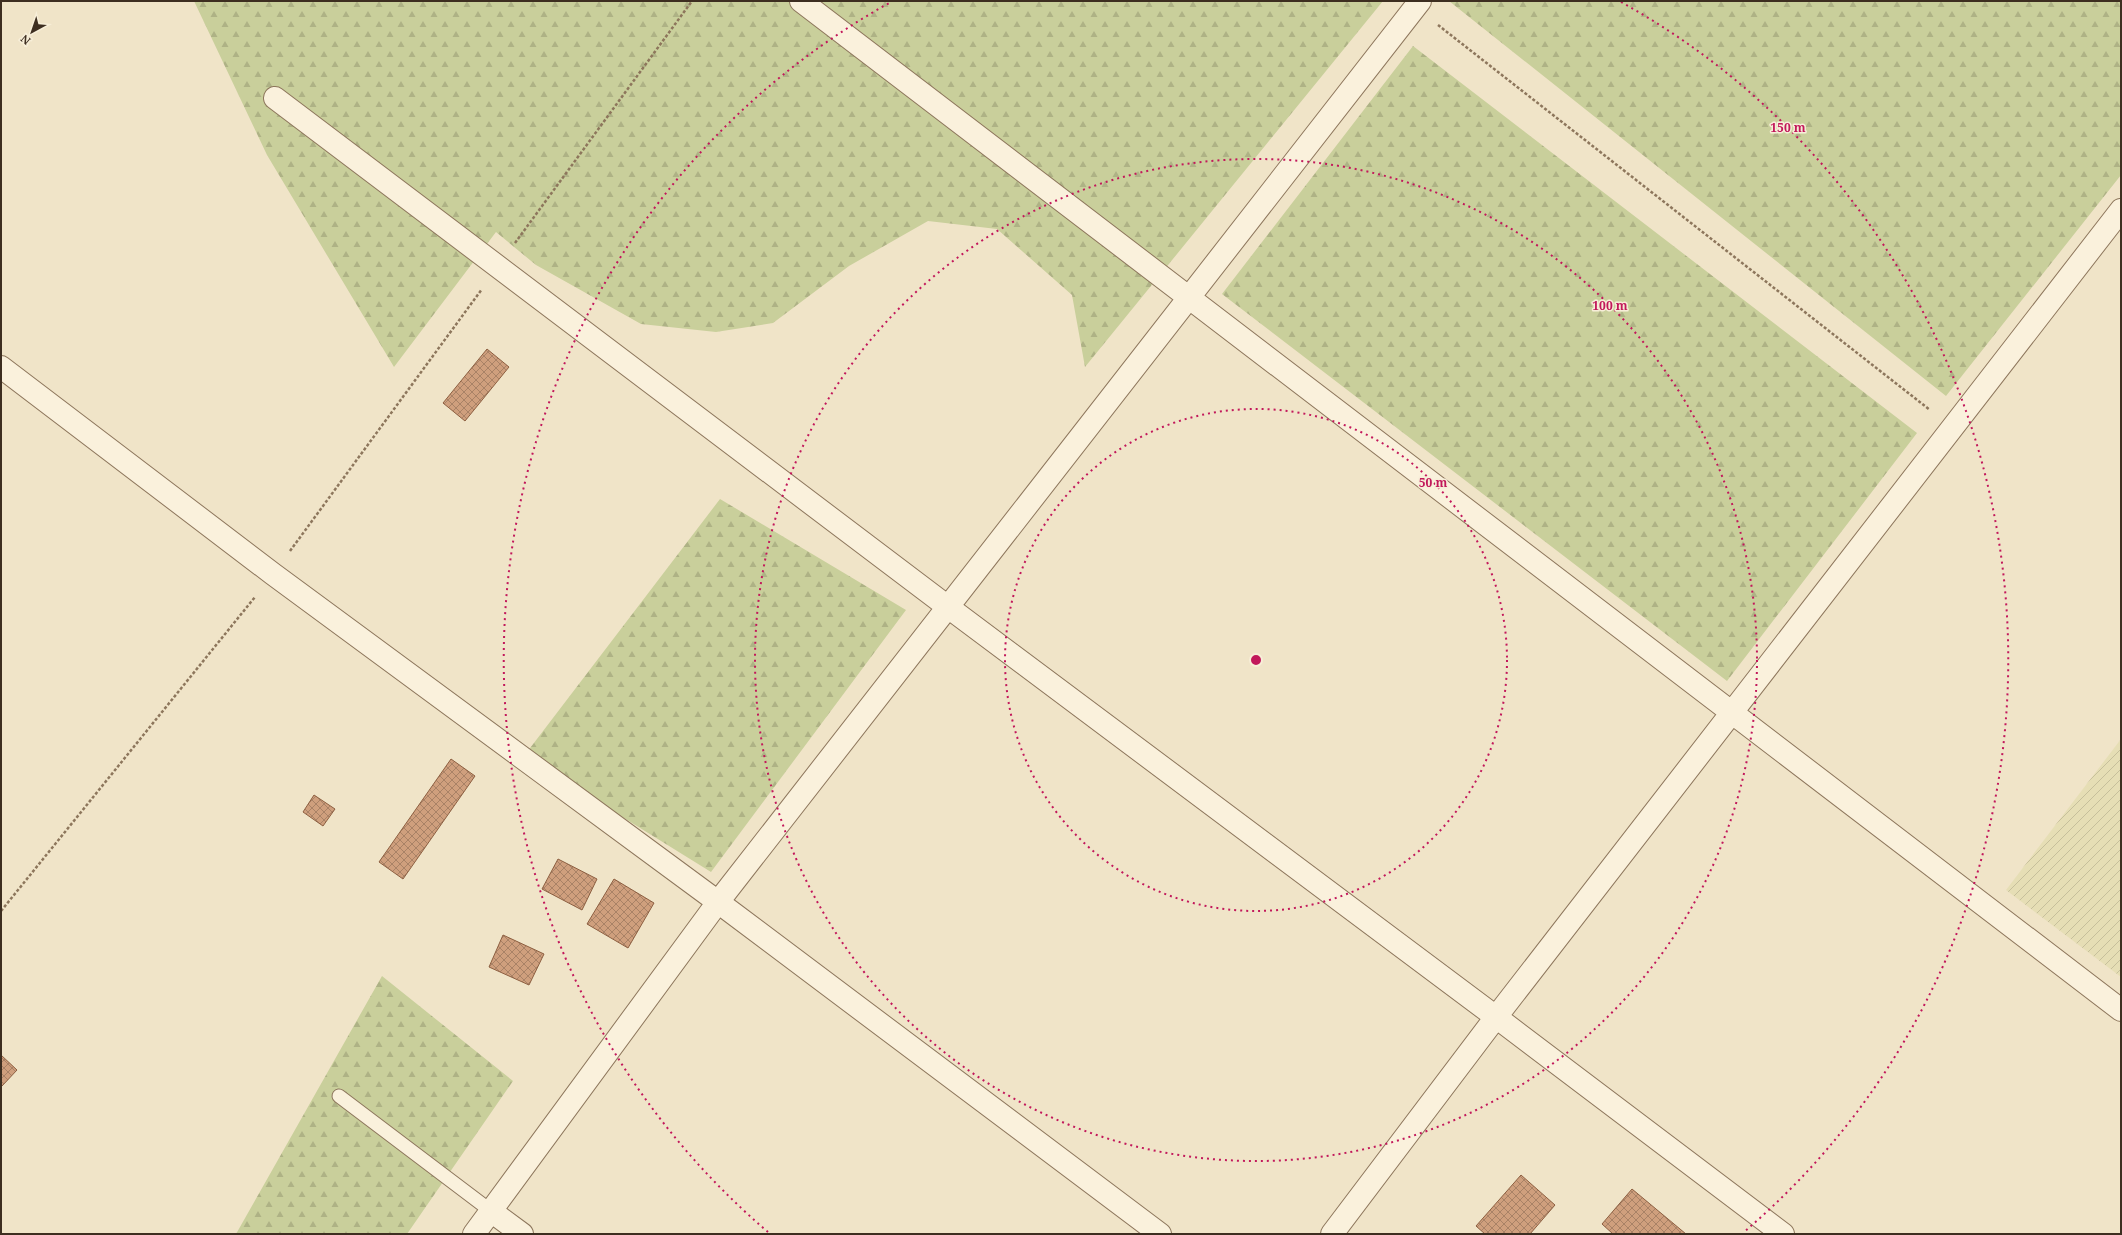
<svg xmlns="http://www.w3.org/2000/svg" width="2122" height="1235" viewBox="0 0 2122 1235" font-family="'Noto Serif',serif">
	<style>
		.farmland { fill: url(#farmland-furrows) }
		.forest { fill: url(#forest-firs) }
		.building { fill: url(#building-cross-hatch); stroke: #8d5f41 }
		.lines { fill: none; stroke-linecap: round; stroke-linejoin: round }
		.lane-casing { stroke: #8d765c; stroke-width: 15 }
		.street-casing { stroke: #8d765c; stroke-width: 24 }
		.path { stroke: #8d765c; stroke-width: 2.5; stroke-dasharray: 3 2; stroke-linecap: butt }
		.lane { stroke: #faf1dc; stroke-width: 13 }
		.street { stroke: #faf1dc; stroke-width: 22 }
		.ring { fill: none; stroke: #c2185b; stroke-width: 2; stroke-dasharray: 2 4 }
		.centre { fill: #c2185b; stroke: #f7eed8; stroke-width: 2 }
		.ring-label { font-size: 12px; text-anchor: middle; font-weight: bold; fill: #c2185b; stroke: #f7eed8; stroke-width: 3; stroke-linejoin: round; paint-order: stroke }
	</style>
	<defs>
		<pattern id="farmland-furrows" width="10" height="10" patternUnits="userSpaceOnUse"><rect width="10" height="10" fill="#e6deb5"/><path d="M-1 1l2-2M0 10L10 0M9 11l2-2" fill="none" stroke="#c6bf9b"/></pattern>
		<pattern id="forest-firs" width="22" height="20" patternUnits="userSpaceOnUse"><rect width="22" height="20" fill="#c9cf9b"/><path d="M5 1l3.5 6h-7zM16 11l3.5 6h-7z" fill="#aeb285"/></pattern>
		<pattern id="building-cross-hatch" width="8" height="8" patternUnits="userSpaceOnUse"><rect width="8" height="8" fill="#cf9f7d"/><path d="M0 0l8 8M0 8l8-8" fill="none" stroke="#a98266"/></pattern>
	</defs>
	<rect width="100%" height="100%" fill="#f0e4c8"/>
	<path class="farmland" d="M2121,739V977L2006,890Z"/>
	<path class="forest" d="M194,1H1383L1085,367L1072,295L997,229L928,221L849,266L773,323L716,332L641,324L536,265L496,232L394,367L267,155Z
		M1449,1H2121V175L1946,396Z
		M1413,46L1917,433L1727,681L1222,294Z
		M720,499L906,610L711,872L524,756Z
		M382,976L513,1081L407,1234H236Z"/>
	<path class="building" d="M487,349L509,367L465,421L443,403Z
		M451,759L475,776L403,879L379,862Z
		M314,795L335,809L323,826L303,812Z
		M558,859L597,879L582,910L542,889Z
		M614,879L654,903L628,948L587,924Z
		M503,935L544,954L529,985L489,967Z
		M1,1055L17,1070L2,1086L1,1085Z
		M1521,1175L1555,1205L1530,1234H1485L1476,1226Z
		M1632,1189L1686,1234H1613L1602,1224Z"/>
	<g class="lines">
		<g class="lane-casing">
			<path id="lane" d="M339,1096L491,1211"/>
		</g>
		<g class="street-casing">
			<path id="street" d="M801,1L2121,1010
				M275,98L948,607L1496,1017L2121,210
				M1,367L273,574L718,902L1160,1234
				M491,1211L522,1234
				M474,1234L718,902L1420,1
				M1332,1234L1496,1017L1783,1234"/>
		</g>
		<path class="path" d="M1438,25L1930,410
			M515,243L692,1
			M290,551L482,289
			M1,911L255,597"/>
		<use href="#lane" class="lane"/>
		<use href="#street" class="street"/>
	</g>
	<g class="ring">
		<circle cx="1256" cy="660" r="251"/>
		<circle cx="1256" cy="660" r="501"/>
		<path d="M768 1232A752 752 0 0 1 891 2M1621 2A752 752 0 0 1 1744 1232"/>
	</g>
	<circle cx="1256" cy="660" r="6" class="centre"/>
	<g class="ring-label">
		<text x="1788" y="132">150 m</text>
		<text x="1610" y="310">100 m</text>
		<text x="1433" y="487">50 m</text>
	</g>
	<rect width="2122" height="1235" fill="none" stroke="#3d2e20" stroke-width="4"/>
	<g transform="translate(32 32) rotate(220)" stroke="#f7eed8" stroke-width="3" paint-order="stroke">
	<path d="M0-3L7 15L0 10L-7 15Z" fill="#3d2e20"/>
	<text y="-6" font-size="11" font-weight="bold" text-anchor="middle" fill="#3d2e20">N</text>
	</g>
</svg>
